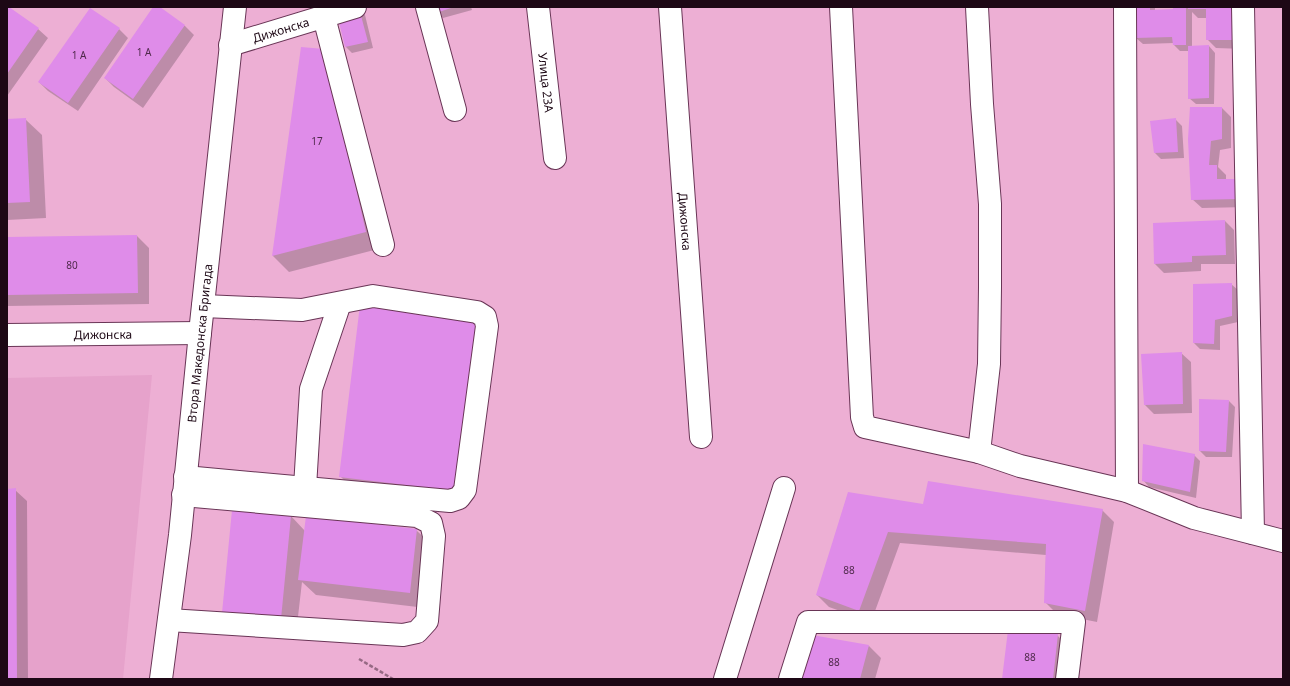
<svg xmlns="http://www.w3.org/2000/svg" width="1290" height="686" viewBox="0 0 1290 686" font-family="'Noto Sans',sans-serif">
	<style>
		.built { fill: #e6a2cb }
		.shadow { fill: #0003 }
		.building { fill: #df8ce9 }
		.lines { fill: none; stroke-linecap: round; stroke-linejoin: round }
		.minor-casing { stroke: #693556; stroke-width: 24 }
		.path { stroke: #966984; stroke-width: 2.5; stroke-dasharray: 4 2; stroke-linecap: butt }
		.minor { stroke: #fff; stroke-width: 22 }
		.labels { text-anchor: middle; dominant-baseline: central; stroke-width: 4; stroke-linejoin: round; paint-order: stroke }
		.number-label { font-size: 10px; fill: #4e294a }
		.street-label { font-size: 12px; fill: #1d0815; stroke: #fbbce1 }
	</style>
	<rect width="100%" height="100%" fill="#edafd4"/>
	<path class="built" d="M152,375L123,679H7V378Z"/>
	<path class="shadow" d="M154,7H158L185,26L194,35L143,108L114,87L105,78Z
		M435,7H471L472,10L443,18L437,12Z
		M1137,7H1155V11L1174,10V7H1187L1189,9V7H1245L1244,49L1216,48L1207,39V18H1198L1192,12V47L1209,46L1215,53L1214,104H1196L1189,98V51H1180L1174,45V43L1143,44L1136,38Z
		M359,9L365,15L373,48L352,53L346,47L338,15Z
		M7,12L38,29L48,38L7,96Z
		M119,29L128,38L78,111L48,91L39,82Z
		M302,48L324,50L382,248L289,272L273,256Z
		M1222,108L1231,117V148L1220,150L1218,167L1226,175V180L1248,207L1202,208L1192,199L1189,139Z
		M25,119L42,135L46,218L7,220V120Z
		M1176,120L1182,126L1184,158L1161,159L1155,153Z
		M1225,221L1234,230L1235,264H1201V271L1164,273L1155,264L1154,224Z
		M137,236L149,248V304L7,306V238Z
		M1231,284L1238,290V322L1220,326V350L1200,349L1194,343Z
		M361,306L468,503L352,488L340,476Z
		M1181,353L1191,362L1192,413L1154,414L1145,405Z
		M7,399L8,400V490H15L27,501L28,679H7Z
		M1229,401L1235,407L1232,457H1206L1200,451Z
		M1194,455L1200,461L1196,498L1149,487L1143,480Z
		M848,494L923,505L1102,510L1114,522L1097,622L1057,614L1045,602L1046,555L900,543L871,622L829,607L817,595Z
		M291,516L305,531L416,530L433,546L426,608L316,595L302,582L296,634L239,628Z
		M1057,635L1069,647L1066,679H1003Z
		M869,646L881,658L875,679H800Z"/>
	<path class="building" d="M9,7L39,28L7,74V10Z
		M153,7H160L185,25L133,99L104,78Z
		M434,7H454L436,13Z
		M1136,7H1150V10L1173,9V7H1186V45H1173L1172,37L1135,38Z
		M1188,7H1236L1235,40H1206V9H1188Z
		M90,8L120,28L68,103L38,82Z
		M359,8L368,42L345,47L337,14Z
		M1209,45V98L1188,99V46Z
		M301,47L324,49L366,232L272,256Z
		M1190,107H1222V139L1211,141L1209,165H1217V179H1239V199L1191,200L1188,139Z
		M26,118L30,202L7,203V119Z
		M1176,118L1178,152L1154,153L1150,121Z
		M1225,220L1226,255L1192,256V262L1154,264L1153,223Z
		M137,235L138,293L7,295V237Z
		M1232,283V316L1215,320L1214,344L1193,343V284Z
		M360,305L477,319L456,491L339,477Z
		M1182,352L1183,404L1144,405L1141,354Z
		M1199,399L1229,400L1226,452L1199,451Z
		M1143,444L1195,454L1190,492L1142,481Z
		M928,481L1103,509L1085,611L1044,603L1046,544L888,532L859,611L816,595L848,492L923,504Z
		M16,488L17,679H7V489Z
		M232,510L291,516L281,619L222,613Z
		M306,516L417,529L410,593L298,580Z
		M1008,630L1058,634L1053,679H1002Z
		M812,635L869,645L860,679H799Z"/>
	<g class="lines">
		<g class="minor-casing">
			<g id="minor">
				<path d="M427,7L455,110"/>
				<path id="s1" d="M538,7L555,158"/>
				<path id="s2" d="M670,7L701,437"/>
				<path d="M841,7L862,417L865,427L979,452L1020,466L1127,491L1194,518L1283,541"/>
				<path d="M977,7L982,104L990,204V287L989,364L979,452"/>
				<path d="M1125,7L1127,491"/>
				<path d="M1243,7L1253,533"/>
				<path d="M324,17L383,245"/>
				<path id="s3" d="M230,45L355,7"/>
				<path id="s4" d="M7,335L200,333"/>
				<path d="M185,477L450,501L459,498L465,490L487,326L485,317L477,312L373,296L302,310L203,306"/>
				<path d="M305,487L311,389L340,303"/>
				<path d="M169,620L403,635L417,632L427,621L434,536L431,523L417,516L183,495"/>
				<path id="s5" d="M161,679L180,535L200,333L235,7"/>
				<path d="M725,679L784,488"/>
				<path d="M790,679L808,622H1074L1067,679"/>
			</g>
		</g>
		<path class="path" d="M359,659L393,679"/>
		<use href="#minor" class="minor"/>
	</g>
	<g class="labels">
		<g class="number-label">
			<text x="144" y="52">1 А</text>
			<text x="79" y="55">1 А</text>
			<text x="317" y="141">17</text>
			<text x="72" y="265">80</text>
			<text x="849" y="570">88</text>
			<text x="1030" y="657">88</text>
			<text x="834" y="662">88</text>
		</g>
		<g class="street-label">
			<text stroke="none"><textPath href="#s3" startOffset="53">Дижонска</textPath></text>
			<text stroke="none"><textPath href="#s1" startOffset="76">Улица 23А</textPath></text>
			<text stroke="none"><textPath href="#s2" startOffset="215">Дижонска</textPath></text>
			<text stroke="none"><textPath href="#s4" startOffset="96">Дижонска</textPath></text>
			<text stroke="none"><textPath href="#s5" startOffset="338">Втора Македонска Бригада</textPath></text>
		</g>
	</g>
	<rect width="1290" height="686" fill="none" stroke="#1d0815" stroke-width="16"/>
</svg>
